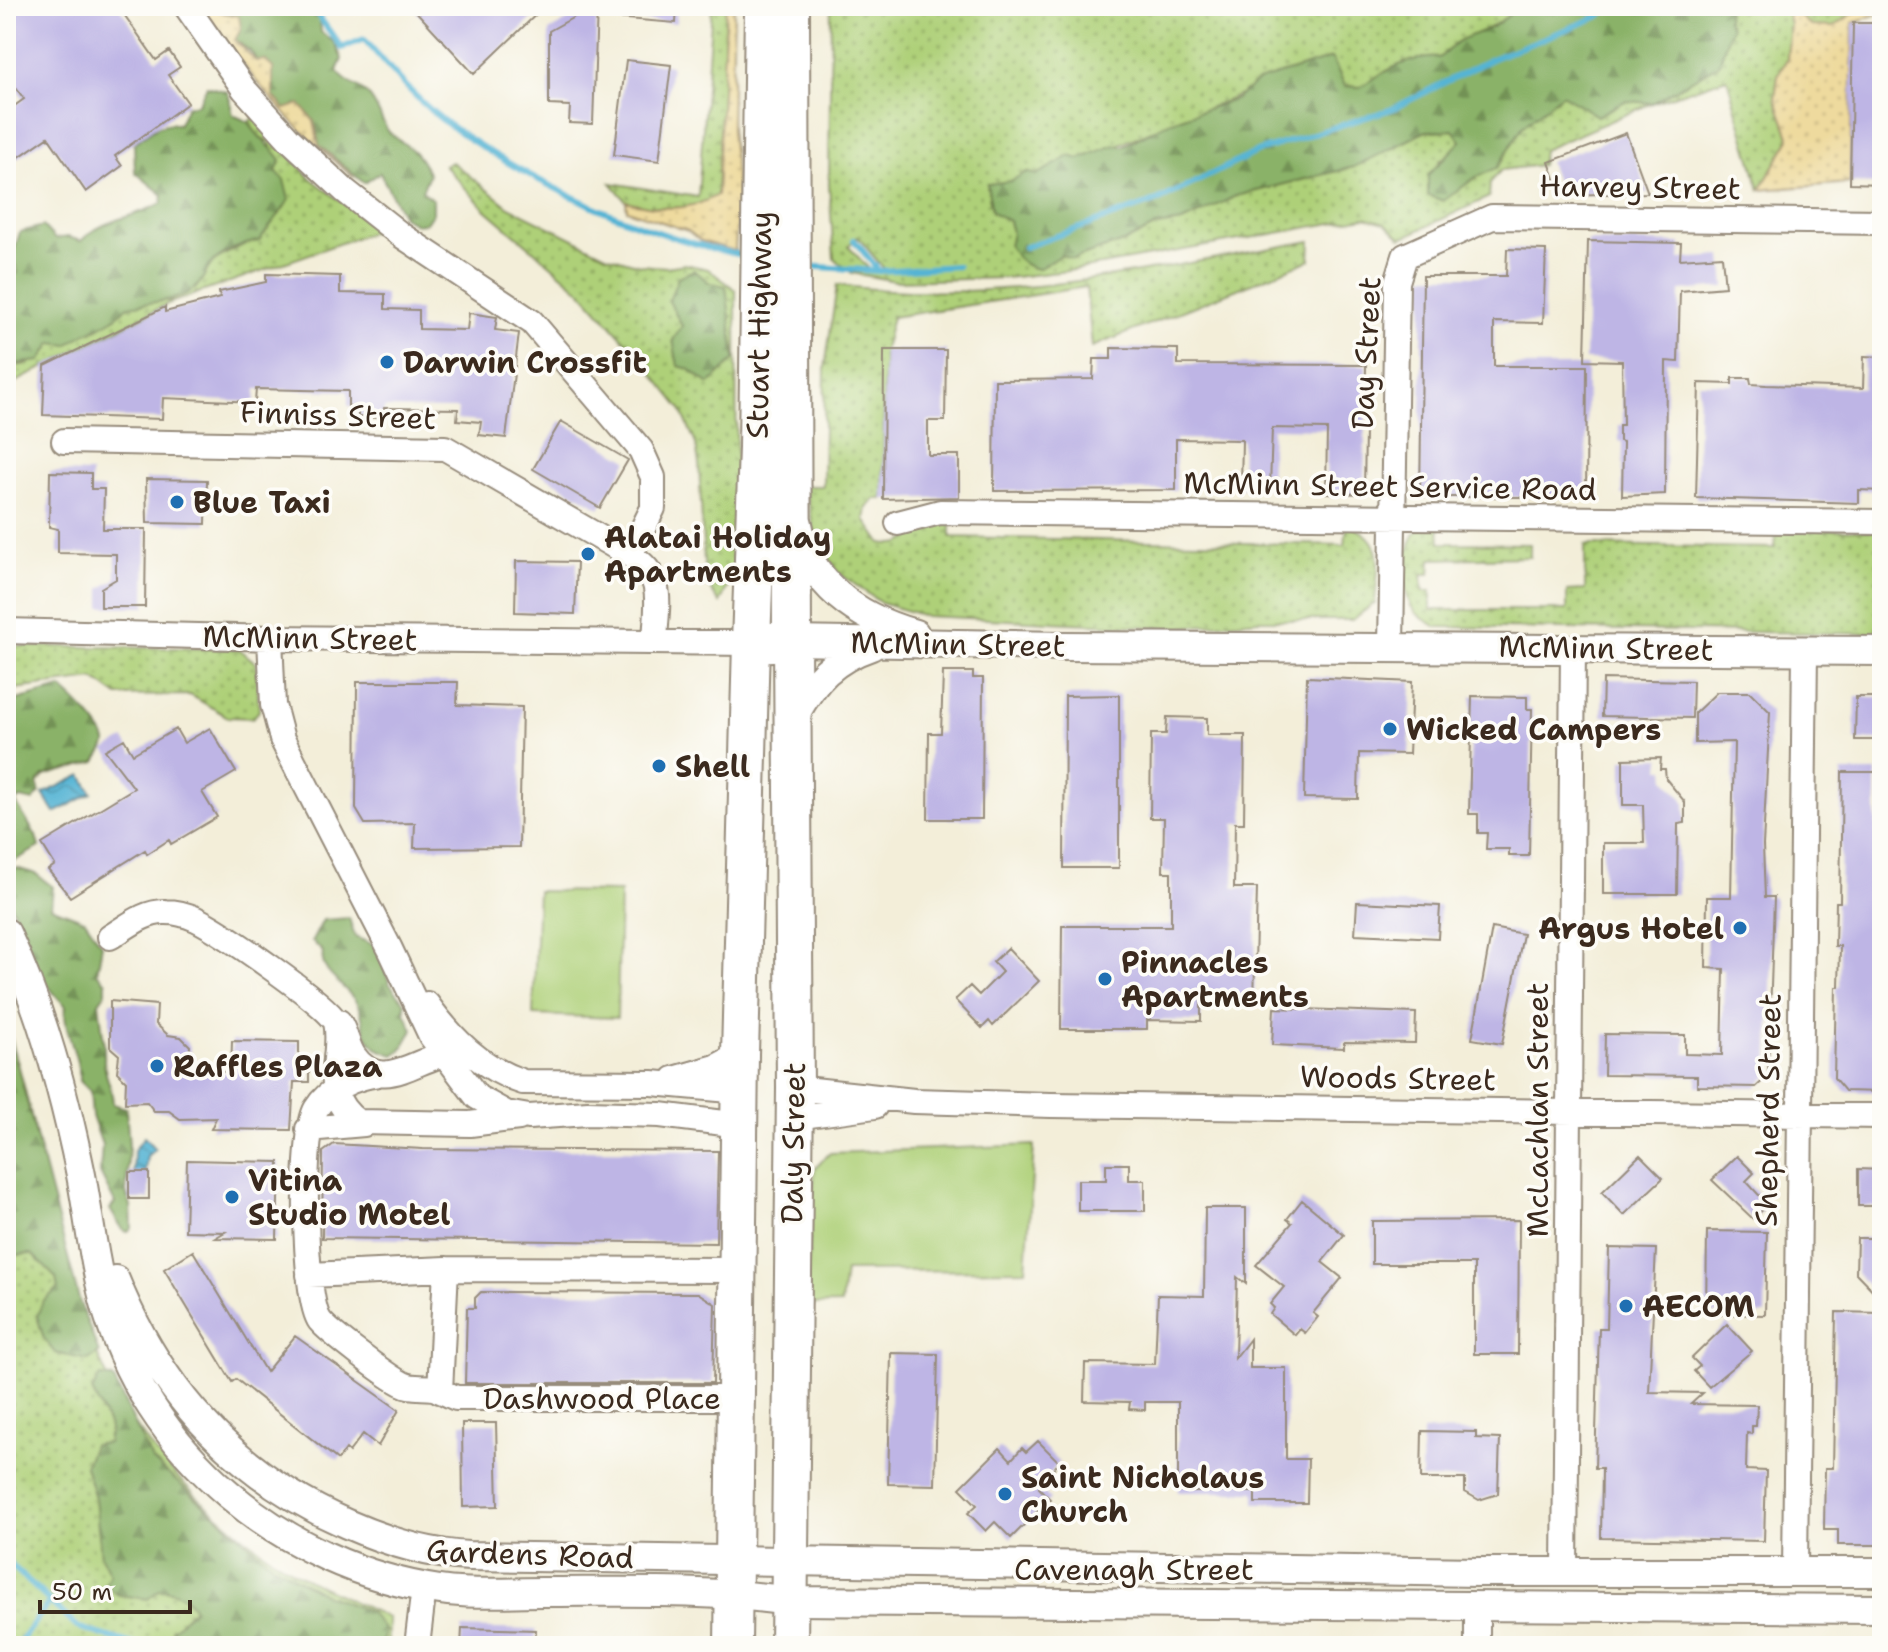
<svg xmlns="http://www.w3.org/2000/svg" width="1888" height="1652" viewBox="0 0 1888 1652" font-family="'Shantell Sans',sans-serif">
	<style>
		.grass { fill: url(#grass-dots); stroke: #747d4b; stroke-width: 2; fill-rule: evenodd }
		.forest { fill: url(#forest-firs); stroke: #626e43; stroke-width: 2 }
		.sand { fill: url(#sand-dots); stroke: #94825e; stroke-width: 2 }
		.park { fill: #aed078; stroke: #747d4b; stroke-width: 2 }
		.water { fill: url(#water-waves); stroke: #486f79; stroke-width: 2 }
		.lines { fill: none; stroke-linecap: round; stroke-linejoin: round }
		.stream { stroke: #55b4d4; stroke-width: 6 }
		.building { fill: #beb5e5 }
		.minor-casing { stroke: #978c7c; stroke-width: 28 }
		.tertiary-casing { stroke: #978c7c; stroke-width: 32 }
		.primary-casing { stroke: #978c7c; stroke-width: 40 }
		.trunk-casing { stroke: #978c7c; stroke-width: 42 }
		.minor { stroke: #fff; stroke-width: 24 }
		.tertiary { stroke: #fff; stroke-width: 28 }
		.primary { stroke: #fff; stroke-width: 36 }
		.trunk { stroke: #fff; stroke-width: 38 }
		.poi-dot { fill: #1f6fb2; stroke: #fdfcf7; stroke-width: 3 }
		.labels { text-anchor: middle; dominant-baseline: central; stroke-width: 7; stroke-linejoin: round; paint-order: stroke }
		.street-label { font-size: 30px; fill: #3b2a1e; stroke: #fdfcf7 }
		.poi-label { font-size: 30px; font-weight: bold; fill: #3b2a1e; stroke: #fdfcf7; text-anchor: start }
	</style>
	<defs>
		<pattern id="grass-dots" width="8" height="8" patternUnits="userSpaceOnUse" patternTransform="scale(2)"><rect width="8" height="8" fill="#aed078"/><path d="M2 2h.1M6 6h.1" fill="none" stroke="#8fa962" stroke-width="1.8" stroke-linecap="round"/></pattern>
		<pattern id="forest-firs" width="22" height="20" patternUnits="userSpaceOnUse" patternTransform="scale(2)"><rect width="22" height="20" fill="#8ab268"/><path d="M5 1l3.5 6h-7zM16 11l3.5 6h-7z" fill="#729155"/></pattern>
		<pattern id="sand-dots" width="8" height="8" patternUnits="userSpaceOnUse" patternTransform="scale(2)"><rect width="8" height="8" fill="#eeda9e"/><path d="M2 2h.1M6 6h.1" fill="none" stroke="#cdbb88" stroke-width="1.8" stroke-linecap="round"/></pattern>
		<pattern id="water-waves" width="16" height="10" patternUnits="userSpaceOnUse" patternTransform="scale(2)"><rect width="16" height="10" fill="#55b4d4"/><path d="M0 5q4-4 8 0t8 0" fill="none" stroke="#4893ab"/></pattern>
	</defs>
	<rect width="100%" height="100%" fill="#fdfcf7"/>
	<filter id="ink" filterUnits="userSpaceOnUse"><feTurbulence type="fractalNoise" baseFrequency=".0125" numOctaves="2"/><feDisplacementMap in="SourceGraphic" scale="16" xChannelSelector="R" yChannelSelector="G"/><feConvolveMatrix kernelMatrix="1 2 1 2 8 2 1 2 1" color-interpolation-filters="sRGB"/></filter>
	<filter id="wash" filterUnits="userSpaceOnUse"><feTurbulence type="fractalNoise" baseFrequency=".006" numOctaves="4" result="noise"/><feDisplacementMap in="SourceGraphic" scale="32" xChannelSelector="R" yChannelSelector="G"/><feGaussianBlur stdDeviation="1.8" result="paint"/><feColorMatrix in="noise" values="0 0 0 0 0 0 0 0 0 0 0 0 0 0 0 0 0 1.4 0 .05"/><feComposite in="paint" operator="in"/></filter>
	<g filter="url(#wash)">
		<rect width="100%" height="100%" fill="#f3eed9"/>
		<path class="grass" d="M712,6H726L717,195C691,212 655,210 626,201L611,183L698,197Z
			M831,6H1506L1509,15C1485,33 1463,38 1439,58C1410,55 1384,72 1360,87L1345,86L1331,58L1021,184L1009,221L1012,233L1073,259L1129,240L1156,226L1182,222L1236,196L1354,167L1426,131L1453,130L1461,141L1456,149L1439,161L1443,201L1476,177L1497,168L1523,126L1562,94L1652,103L1718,64L1728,6H1785L1790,24L1787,59L1778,75L1775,98L1790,139L1760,190L1727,78L1652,103L1543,150L1541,165L1501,170L1490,183L1489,197L1402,238L1385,223L1365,217L1068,271L1005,278L895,281L852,273L834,259L829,184ZM858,237L885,270H870L848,246Z
			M1797,6H1864L1833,27H1811L1799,15Z
			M254,117L309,177L378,230L167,304L6,387V365C24,368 46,360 52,343L95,330L126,307L155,299L169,301L196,288L213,261L264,234L268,223L280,214L284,180L276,171L270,143L254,133L249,122Z
			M452,162L509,207L606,255L640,265L667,267L685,264L708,269L736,290L737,556L734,573L720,603L705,582L699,464L696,444L681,409L641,359L580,290L485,209L444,165Z
			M1311,241L1310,260L1092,347L1086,287L892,317L884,350L883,499H875L867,508L865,520L881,543C910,547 903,538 923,528C931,524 942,523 951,521V537L1345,545L1347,525C1388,538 1377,567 1375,603L1352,620H1258L1174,628L925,616L881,603L839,573L816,539L805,486H823L825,368L837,285C994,307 1156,268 1311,241Z
			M1439,525L1440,543L1530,544V557L1431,559L1430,574H1422L1423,591H1431V610H1567V591L1585,590V545L1775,548L1776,528L1882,531V634L1437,627C1426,621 1413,614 1409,601C1401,579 1405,545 1419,528Z
			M6,646L239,649L256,663L259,711L253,718L228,717L190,695L118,696L94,679L6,690Z
			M6,1022C43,1137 55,1269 108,1378C142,1449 202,1507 265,1553C301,1580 348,1598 388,1618V1646H6Z"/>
		<path class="forest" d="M222,6H304L305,13L320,19L321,32L335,43L342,59L337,71C345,83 357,85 367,94C379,105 382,126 390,133C413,152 413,145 429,174L422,191L433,200V213L426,223L416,224L403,216L380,173L364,183L319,145L314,121L300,105L285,110L273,96L271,79L250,51L235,40Z
			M1506,6H1728L1727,20L1731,27L1719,64L1652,103L1625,101L1597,116L1562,94L1523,126L1497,168L1476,177L1443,201L1428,195V175L1461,141L1453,130L1426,131L1354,167L1236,196L1182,222L1156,226L1129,240L1073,259L1061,255L1038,269C1023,266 1018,259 1009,246L1012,233L1009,221L992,212L987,184L1011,181L1026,172L1036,175L1070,156L1080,159L1114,145L1123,146L1169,122L1236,99L1258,81L1332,58L1345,86L1360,87C1384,72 1410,55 1439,58L1460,40L1494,26L1509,15Z
			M207,86L228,92L233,115L249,122C256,137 271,145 281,160L276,171L284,180L289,200C280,215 269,226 259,241C244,243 224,252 213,262C206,269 203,282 195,288C175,304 148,301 126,307C112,326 85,329 68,345L52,343L40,361L6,365V277L18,273L12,258L20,232L43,226L55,239L68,237L81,241C104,217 133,219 162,203L163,195L135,172L134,144C150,132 158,121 179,124L187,106L198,104Z
			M694,270L710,283L726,286L735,359L709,384L689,369L678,366L673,340L682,326L669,301L678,277Z
			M61,688C71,696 108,732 106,744C105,750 98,757 96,762L44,776L37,784L40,793L33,801L21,798L15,801L36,836L39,847L11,863L6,854V702L13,705L17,700Z
			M16,868L36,874L53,887L51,907L85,920L102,945L97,973L106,982V992L99,1002C101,1022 105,1042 104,1061C104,1075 113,1088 113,1104L126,1108L129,1145L126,1193L131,1206L132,1228L128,1232L122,1230L110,1209L115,1203L100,1173L102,1145L92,1116L90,1091L80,1081C80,1057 61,1027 66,1006C43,984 35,966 25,937C15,908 6,908 6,873Z
			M349,918L355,937L379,947L389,983L405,1003V1012L413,1030L402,1049L394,1055C385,1052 377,1050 372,1043C361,1031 365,1016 356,1002C347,986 318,973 323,952L312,941L323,920Z
			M6,1022L80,1303L99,1353L88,1360L55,1353L44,1339L37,1316L43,1301L58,1289L56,1278L32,1254L16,1255L6,1266Z
			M99,1377L113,1378L152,1460L272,1564L324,1594L370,1612L385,1631L381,1646H176L172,1643V1630L194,1609C186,1595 176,1590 159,1590L148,1599L119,1595L104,1586L110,1574L101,1556L95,1498L85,1466L93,1445L107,1443L110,1429L92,1391Z"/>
		<path class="sand" d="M200,6H222L223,13L239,16L241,29L235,40L256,61L265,60L273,68V96L285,109L300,104L314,121L319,145L354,178C287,123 249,76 200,6Z
			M726,6H734L731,129L738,197L735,251L701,241L688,231L627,210L626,201C655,210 691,212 717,195Z
			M1785,6H1797L1799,15L1811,26L1833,27L1864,6H1882V12L1853,23L1850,183L1760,190L1790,139L1775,98L1778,75L1787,59L1790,24Z"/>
		<path class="park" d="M538,891L620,892L617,1018L533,1015Z
			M1034,1145L1026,1270L845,1271L841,1304L805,1305L815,1168L830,1153Z"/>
		<path class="water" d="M82,775L92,793L55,813L43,794Z
			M144,1137L155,1149L147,1156L144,1178H133L134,1150Z"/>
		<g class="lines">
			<path class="stream" d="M311,6L342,48L364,39C391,70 421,106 455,129C537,186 649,238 747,256
				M854,240L879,271
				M1025,247L1159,200L1259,151L1392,109L1491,59L1600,16L1608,6
				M805,266L879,271L957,266
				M6,1560L77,1627L139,1646
				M17,1646L50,1601"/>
		</g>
		<g id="blocks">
			<path class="building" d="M6,6H118L156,60L169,51L180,67L168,75L188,103L115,156L122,166L86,192L48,137L6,166V112L24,99L6,74Z
				M411,6H545L474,74Z
				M594,6H597L593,124L569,123L570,106L549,105V31Z
				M614,6H677L676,23L614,18Z
				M1853,23H1882V184L1850,183Z
				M626,60L671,65L659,161L614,155Z
				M1626,133L1648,193L1561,195L1549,162Z
				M1588,241L1681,243L1680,259L1722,256L1725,287L1680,291L1678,362L1666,361L1665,494L1622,496L1623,442L1619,441V425H1623L1622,361L1585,360Z
				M1507,249L1546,250L1543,323L1494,322V366H1587L1586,497H1420L1423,276H1506Z
				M266,274L340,276V293L385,294V309L419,310V329L467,330L469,313L497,317L495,330L519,333L506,438L479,435L481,422L457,420L458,409L384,408L383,418L358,417V406H348V391L256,389L255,402L163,398L162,419L43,415L45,366L165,307V312L220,298L219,292L266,282Z
				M1111,348L1178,349V364L1366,365L1364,494L1326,493L1327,429L1272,428L1270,488H1241L1242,440L1176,439V490L994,491L995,380L1093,379L1094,359H1111Z
				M884,350H946L945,421H928V455H959V497L883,499Z
				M1864,356L1882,357V491L1859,490V503L1696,498L1699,383L1732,384V378H1750L1751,384L1766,385L1863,388Z
				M561,421L628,460L600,508L533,469Z
				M50,472L91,473V489H104L103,529H146L145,607H101V588L116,579V554L58,553V529L49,527Z
				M146,479L207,480L206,524L147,523Z
				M516,561L577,562L575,614L515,612Z
				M943,672H973V678H983L982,819H928L929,733H941Z
				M1307,677L1412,682L1409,754L1359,753L1358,799L1304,798Z
				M1603,679L1693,681L1692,718L1602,716Z
				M357,682H458L457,705L522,707L519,847L414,848L415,823L365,824L356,809Z
				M1717,692H1750L1770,712L1763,845L1765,897H1774L1768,1076L1756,1087L1697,1086V1076L1604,1075L1605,1034L1685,1035V1054L1722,1055L1724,969L1706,968L1707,897H1731L1734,742L1695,743V713Z
				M1119,695V868H1064L1065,696Z
				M1472,696L1527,697V709H1532L1529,856H1509V849H1486L1487,833H1478V814H1469Z
				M1856,697H1882V740H1855Z
				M1167,717L1207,718V735H1245L1244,823H1235L1234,888H1257L1254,1002L1201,1001V1021L1147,1020V1029H1061L1062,926H1171V872H1163L1164,818H1150L1151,734H1166Z
				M210,728L236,772L202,792L217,817L171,844L169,840L147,854L145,850L70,897L48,870L55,865L42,844L134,788L105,750L124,739L133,754L176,729L184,743Z
				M1661,758L1660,769H1665L1666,779L1685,802V823L1678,824L1677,894H1603V843H1644L1643,805H1623V759Z
				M1842,772H1876V869H1882V1092L1845,1091L1834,1078L1836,987H1839L1840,946H1835L1836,902H1840Z
				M1357,902L1440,906L1438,938L1355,934Z
				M1492,928L1523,934L1502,1044L1472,1039Z
				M1008,948L1039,981L993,1026L989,1021L982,1028L955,1000L970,986L979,995L1002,972L993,962Z
				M110,1001L157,1005L156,1024L168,1035L181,1037L190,1046L189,1060L203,1072H231L232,1041L299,1042V1061L309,1065V1082H294L291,1130L211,1129L216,1118L180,1119L169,1111H154L147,1102L125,1103L126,1081L117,1072L119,1055L110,1047Z
				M1274,1008L1416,1013L1415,1043L1344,1042V1048L1272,1045Z
				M334,1144L423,1149L718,1151L716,1243L322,1238L323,1152Z
				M1640,1155L1663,1178L1624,1215L1602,1192Z
				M1737,1156L1754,1173L1746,1181L1768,1205L1753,1219L1712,1180Z
				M187,1160L279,1162L277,1239L215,1238L225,1232L185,1231Z
				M1106,1164H1129V1180H1145V1211H1078V1180H1106Z
				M1858,1169L1882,1170V1206H1858Z
				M129,1172H149V1199H129Z
				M1302,1200L1344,1235L1322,1262L1342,1278L1313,1313L1318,1317L1305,1333L1300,1329L1295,1335L1270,1314L1274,1308L1270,1304L1284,1287L1256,1265L1292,1223L1287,1219Z
				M1205,1208H1246V1284L1237,1277L1235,1358L1250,1339V1368H1286V1459H1308L1307,1503H1255V1492H1178V1402H1145V1410L1129,1409L1130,1402L1084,1401L1085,1363L1155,1364L1158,1295L1204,1296Z
				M1519,1220L1518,1354H1474V1264H1372V1221Z
				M1707,1231L1767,1232L1765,1315L1706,1314Z
				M1857,1238H1882V1300L1856,1273Z
				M1609,1248L1656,1249L1649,1392L1703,1393L1691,1404L1757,1405L1756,1426H1752V1434L1747,1433L1746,1470L1766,1471L1764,1541L1601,1538L1602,1468H1595L1599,1328H1607Z
				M193,1251L266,1372L295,1336L399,1410L378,1446L363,1434L349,1452L346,1449L338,1460L236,1379L232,1382L164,1269Z
				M481,1292L698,1293L715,1304L713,1383H465L467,1308H475V1298Z
				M1836,1312L1882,1313V1545H1838V1530H1824L1825,1468H1833Z
				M1727,1324L1752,1351L1709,1387L1694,1371L1700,1366L1692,1358Z
				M891,1353L938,1354L935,1485L888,1484Z
				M462,1423H496L498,1506L463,1507Z
				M1422,1431L1476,1432V1438L1500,1439L1498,1494L1479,1500L1465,1492V1479H1421Z
				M1038,1441L1059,1462L1039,1488L1050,1499L1011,1538L995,1522L986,1531L968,1513L977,1505L960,1488L1000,1448L1011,1460L1022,1448L1026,1452Z
				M462,1628L536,1630L535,1646H461Z"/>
		</g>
	</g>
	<g filter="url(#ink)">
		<use href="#blocks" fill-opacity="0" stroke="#978c7c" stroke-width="2"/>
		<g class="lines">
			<g class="minor-casing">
				<path id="minor" d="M186,6L244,89L289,139L344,190L401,235L532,322L641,450L653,477V508L630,555C667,577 656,605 655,642
					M64,441L445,448L630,555
					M898,523L940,512L1882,522
					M6,631L270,638L751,643
					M270,638L273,705L282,739L390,949L431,1036L477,1097L506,1113L529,1117L588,1113L660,1115L740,1125
					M1391,646L1397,282L1405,256L1492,217L1882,222
					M110,937C127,927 145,911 166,912C176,912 187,915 196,919C221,931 323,1001 336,1022C344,1057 317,1093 358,1122L470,1124L519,1118
					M427,1004C452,1039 481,1068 523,1082L652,1083L741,1091
					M339,1022C346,1033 347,1046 354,1056C383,1098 423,1051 457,1053
					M378,1074C355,1077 329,1088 316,1109C301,1134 303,1298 320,1321C329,1332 389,1378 403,1384C412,1389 423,1386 433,1388C441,1390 448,1395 456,1398H736
					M674,1079L716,1067L740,1054
					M795,1088L914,1101L1051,1105L1882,1116
					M795,1117L875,1106
					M308,1129L364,1124
					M309,1275L446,1269L738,1270
					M440,1391L446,1269
					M1795,1570L1805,650
					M1565,1572L1573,648
					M417,1646L424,1587
					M1477,1646V1605"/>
			</g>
			<g class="tertiary-casing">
				<path id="tertiary" d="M798,524C809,585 858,618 915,634
					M792,641L1062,646L1882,651
					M795,714C814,680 833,659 871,646
					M6,933C42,1010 64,1092 81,1175C89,1216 93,1258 104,1299C144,1454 284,1567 440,1590C474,1595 509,1592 543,1592C625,1592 708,1589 789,1601L1882,1609
					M115,1280C160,1392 235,1475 347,1524C386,1541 426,1554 469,1556L1478,1572H1882"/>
			</g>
			<g class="primary-casing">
				<path id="primary" d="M733,1646L740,1054L751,643
					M789,1646L795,1088L792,641"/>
			</g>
			<g class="trunk-casing">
				<path id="trunk" d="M764,6L758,448L751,643L792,641L790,6"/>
			</g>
			<use href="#minor" class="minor"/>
			<use href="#tertiary" class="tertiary"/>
			<use href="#primary" class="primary"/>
			<use href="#trunk" class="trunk"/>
		</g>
	</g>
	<g class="poi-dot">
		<circle cx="387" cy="362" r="8"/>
		<circle cx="177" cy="502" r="8"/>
		<circle cx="588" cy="554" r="8"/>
		<circle cx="1390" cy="729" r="8"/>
		<circle cx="659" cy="766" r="8"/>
		<circle cx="1740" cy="928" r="8"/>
		<circle cx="1105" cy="979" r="8"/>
		<circle cx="157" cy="1066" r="8"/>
		<circle cx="232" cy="1197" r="8"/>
		<circle cx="1626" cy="1306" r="8"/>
		<circle cx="1005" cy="1494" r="8"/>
	</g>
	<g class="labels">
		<g class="street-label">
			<text transform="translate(1640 187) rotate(1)">Harvey Street</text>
			<text transform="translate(759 325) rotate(-89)">Stuart Highway</text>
			<text transform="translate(1366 353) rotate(-87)">Day Street</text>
			<text transform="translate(338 415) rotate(2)">Finniss Street</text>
			<text transform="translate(1390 486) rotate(1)">McMinn Street Service Road</text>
			<text transform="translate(310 638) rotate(1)">McMinn Street</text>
			<text transform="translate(958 644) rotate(1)">McMinn Street</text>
			<text transform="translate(1606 648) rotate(1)">McMinn Street</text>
			<text transform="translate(1398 1078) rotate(1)">Woods Street</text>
			<text transform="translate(1537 1110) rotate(-90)">McLachlan Street</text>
			<text transform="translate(1768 1110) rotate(-89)">Shepherd Street</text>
			<text transform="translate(793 1143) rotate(-89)">Daly Street</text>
			<text x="602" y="1398">Dashwood Place</text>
			<text transform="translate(530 1554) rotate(2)">Gardens Road</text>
			<text x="1134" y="1569">Cavenagh Street</text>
		</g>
		<g class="poi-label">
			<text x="403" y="362">Darwin Crossfit</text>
			<text x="193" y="502">Blue Taxi</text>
			<text x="604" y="537">Alatai Holiday<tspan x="604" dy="34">Apartments</tspan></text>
			<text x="1406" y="729">Wicked Campers</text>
			<text x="675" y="766">Shell</text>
			<text x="1724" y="928" text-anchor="end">Argus Hotel</text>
			<text x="1121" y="962">Pinnacles<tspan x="1121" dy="34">Apartments</tspan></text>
			<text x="173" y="1066">Raffles Plaza</text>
			<text x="248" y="1180">Vitina<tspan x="248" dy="34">Studio Motel</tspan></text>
			<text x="1642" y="1306">AECOM</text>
			<text x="1021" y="1477">Saint Nicholaus<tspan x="1021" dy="34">Church</tspan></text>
		</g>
	</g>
	<rect width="1888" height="1652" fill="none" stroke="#fdfcf7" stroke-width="32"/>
	<path d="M40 1600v12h150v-12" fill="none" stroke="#3b2a1e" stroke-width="4"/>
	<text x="52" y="1600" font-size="24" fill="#3b2a1e" stroke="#fdfcf7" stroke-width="6" paint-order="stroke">50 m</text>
</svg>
